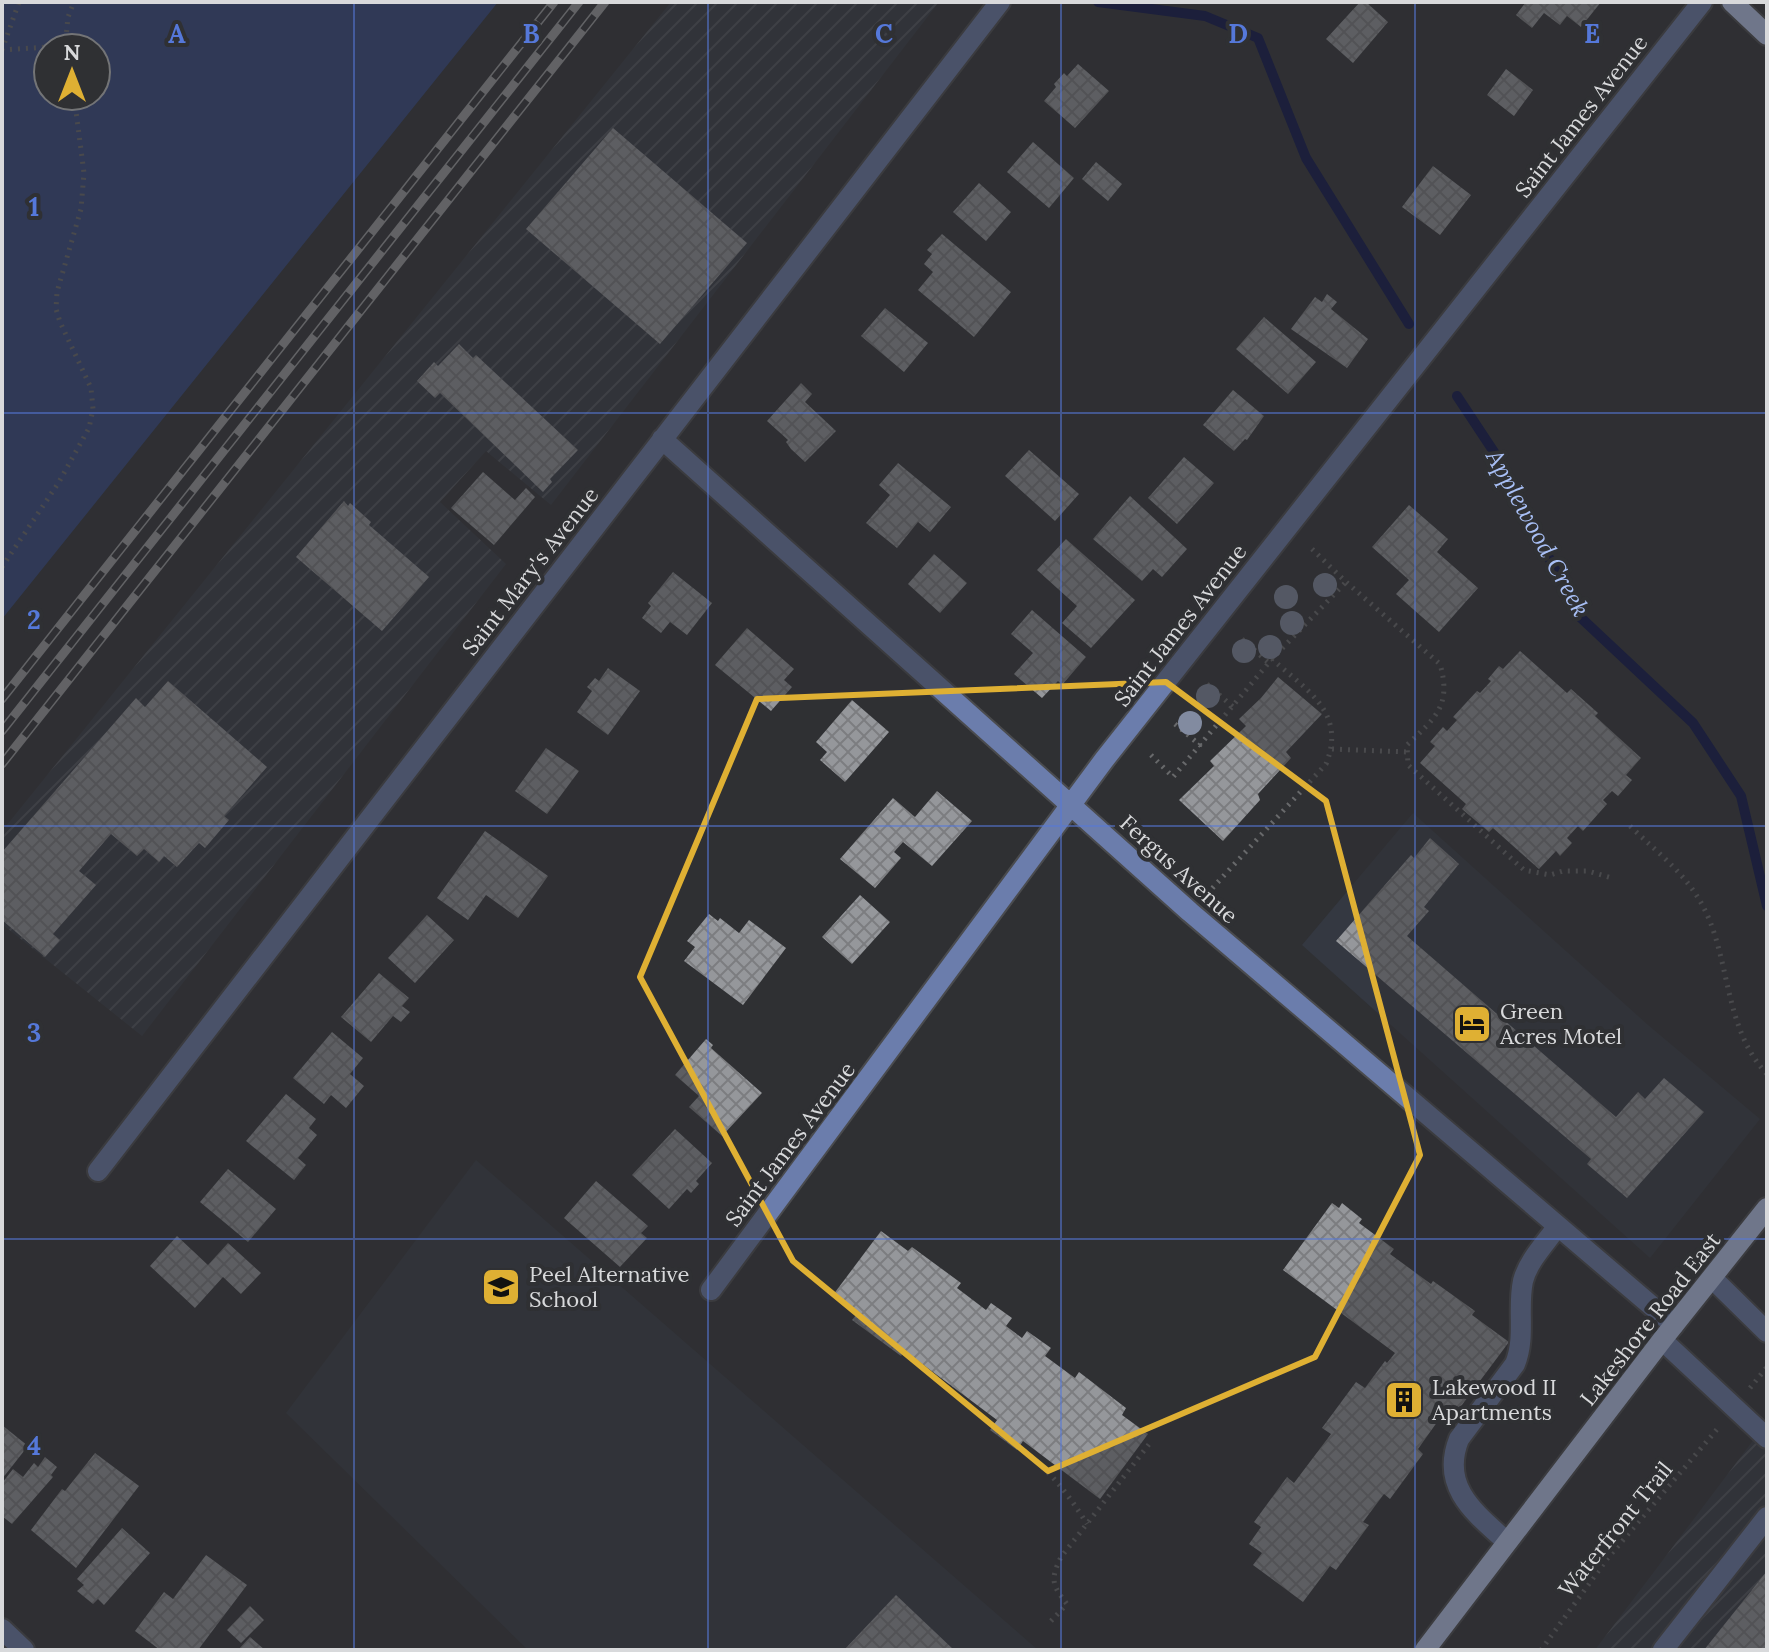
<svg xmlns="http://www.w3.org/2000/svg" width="1769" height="1652" viewBox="0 0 1769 1652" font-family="Lora,serif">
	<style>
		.built { fill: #343841 }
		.industrial { fill: url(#industrial-furrows) }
		.grass { fill: #314682; fill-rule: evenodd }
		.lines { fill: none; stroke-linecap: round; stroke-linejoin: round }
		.stream { stroke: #050c46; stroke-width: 10 }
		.building { fill: url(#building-cross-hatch) }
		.minor-casing { stroke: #4a4b4e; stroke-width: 24 }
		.major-casing { stroke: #4a4b4e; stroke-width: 24 }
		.path { stroke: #68696b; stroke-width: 5; stroke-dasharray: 2 6; stroke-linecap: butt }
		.minor { stroke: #6b7dac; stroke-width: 20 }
		.major { stroke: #bdcdf3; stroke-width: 20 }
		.rail-casing { stroke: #9fa0a2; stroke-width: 9 }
		.rail { stroke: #2f3033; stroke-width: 6; stroke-dasharray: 18; stroke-linecap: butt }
		.tree { fill: #828ba0 }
		.marked { fill: none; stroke: #dfb033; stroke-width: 6; stroke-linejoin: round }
		.grid { fill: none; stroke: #5578d9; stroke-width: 2; stroke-opacity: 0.55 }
		.labels { text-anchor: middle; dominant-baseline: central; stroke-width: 8; stroke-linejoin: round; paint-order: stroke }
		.street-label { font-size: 22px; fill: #d8d9db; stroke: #2f3033 }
		.poi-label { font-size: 22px; fill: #d8d9db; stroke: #2f3033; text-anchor: start }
		.water-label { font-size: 24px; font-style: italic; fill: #a8bff5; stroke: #2f3033 }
		.grid-label { font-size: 26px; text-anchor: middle; font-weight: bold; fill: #5578d9; stroke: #2f3033; stroke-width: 8; stroke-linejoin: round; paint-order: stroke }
	</style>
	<defs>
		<pattern id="industrial-furrows" width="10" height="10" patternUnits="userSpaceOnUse" patternTransform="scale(2)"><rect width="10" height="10" fill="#343841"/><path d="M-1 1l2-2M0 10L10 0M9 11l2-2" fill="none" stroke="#51545c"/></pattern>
		<pattern id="building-cross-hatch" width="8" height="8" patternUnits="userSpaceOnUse" patternTransform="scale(2)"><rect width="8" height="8" fill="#95979b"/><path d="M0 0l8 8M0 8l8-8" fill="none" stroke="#7c7d80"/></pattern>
	</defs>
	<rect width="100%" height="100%" fill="#2f3033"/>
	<path class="built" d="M1413,813L1648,1025L1760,1119L1650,1258L1302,945Z
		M476,1160L1038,1650H528L286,1413Z"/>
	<path class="industrial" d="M671,2H939L551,505L486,451L440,502L506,564L142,1036L2,924V831Z
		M1767,1422V1650H1595Z"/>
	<path class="grass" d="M2,2H498L2,619ZM48,48H96V96H48Z"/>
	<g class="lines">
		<path class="stream" d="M1098,2L1205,16L1258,38L1306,158L1409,324
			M1457,396L1496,455L1579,616L1693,723L1741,796L1767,906"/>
	</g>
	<path class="building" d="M1360,2H1366L1388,22L1353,63L1326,39Z
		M1526,2H1601L1581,27L1567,16L1560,25L1544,13L1532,28L1516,15Z
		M1078,64L1109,91L1075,128L1044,101L1056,87L1054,84L1064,73L1067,76Z
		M1506,69L1533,90L1514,116L1487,95Z
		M613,128L747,243L660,344L526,229Z
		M1033,142L1074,178L1049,208L1007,172Z
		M1096,162L1122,184L1108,201L1082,179Z
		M1433,166L1471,195L1440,235L1402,207Z
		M979,183L1011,212L986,241L953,212Z
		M942,234L1011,292L974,337L918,290L933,272L924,264L932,254L927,250Z
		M1327,294L1337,302L1331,309L1368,339L1347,368L1291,329L1315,297L1322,302Z
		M885,308L928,343L904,372L861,336Z
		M1264,317L1316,362L1288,394L1236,349Z
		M459,344L473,358L476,355L578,450L550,479L552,482L543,492L440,393L435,398L417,381L434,362L438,366Z
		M801,383L812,394L805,402L836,431L805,462L791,449L786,442L788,440L767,421Z
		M1233,390L1264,416L1247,440L1245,439L1234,451L1203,425Z
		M1029,450L1079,494L1055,521L1005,476Z
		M1184,457L1214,483L1177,524L1148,498Z
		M898,463L951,507L930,532L918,522L897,548L866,523L890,495L879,485Z
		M483,472L515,500L526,488L535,497L494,545L451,508Z
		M1130,496L1187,549L1162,577L1153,569L1142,581L1093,539Z
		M344,501L348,506L350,503L371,522L369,525L429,577L382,631L296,557Z
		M1409,505L1448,539L1437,552L1478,588L1439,632L1396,594L1409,580L1372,547Z
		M1066,539L1135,600L1091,648L1062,623L1077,606L1037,570Z
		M934,554L967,583L940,613L908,584Z
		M673,572L712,603L687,635L670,622L661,633L642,618L651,606L648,603Z
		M1032,610L1086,657L1062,685L1058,681L1042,698L1014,674L1033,653L1011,634Z
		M747,628L794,669L784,680L792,687L771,711L715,665Z
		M1520,651L1567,693L1571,689L1598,713L1595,716L1641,758L1626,775L1632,780L1618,796L1612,791L1603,800L1607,804L1583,831L1578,826L1567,838L1572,843L1560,856L1556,851L1539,869L1493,828L1489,832L1462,809L1466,804L1420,763L1435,746L1430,742L1443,727L1447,731L1457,720L1453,717L1477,691L1480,693L1491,681L1488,679L1499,666L1503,669Z
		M608,668L640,691L608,735L577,712L592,691L587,687L595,678L599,681Z
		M1278,677L1322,714L1286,752L1291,758L1258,794L1260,800L1223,841L1179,800L1214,766L1210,761L1246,726L1239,719L1261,698Z
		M168,681L267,767L224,816L229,820L205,848L199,843L177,867L164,856L159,862L144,849L137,856L111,834L79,871L96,885L53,934L60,940L45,957L2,920V852L136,698L145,707Z
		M852,700L889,732L845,782L820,760L827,752L816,742Z
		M546,748L579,771L547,814L515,791Z
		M937,791L972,821L932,866L903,842L894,852L901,858L875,888L840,859L893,798L915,817Z
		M485,831L548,876L518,918L486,895L468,920L437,898Z
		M1430,838L1459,864L1424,907L1429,911L1407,936L1616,1117L1638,1092L1645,1099L1664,1078L1704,1112L1627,1198L1587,1164L1591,1159L1336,941L1411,855L1414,858Z
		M860,895L890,922L852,964L822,937Z
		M709,914L718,921L720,918L739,933L749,920L786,948L743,1005L684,961L695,947L687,941Z
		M427,915L454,940L415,983L388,958Z
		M379,973L409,998L402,1006L410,1012L401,1022L393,1016L371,1042L341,1017Z
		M332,1032L363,1058L350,1074L364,1086L346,1108L331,1095L324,1104L293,1078Z
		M706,1039L713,1045L711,1048L762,1093L722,1136L689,1107L699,1096L675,1075Z
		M286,1094L316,1119L309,1128L317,1135L298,1158L306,1165L294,1180L246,1141Z
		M675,1129L712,1163L696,1181L699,1184L691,1193L687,1189L669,1209L632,1175Z
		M228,1169L276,1209L248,1242L200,1202Z
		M596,1181L648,1226L641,1233L647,1238L620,1267L564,1218Z
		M1332,1203L1339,1208L1342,1203L1362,1219L1359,1223L1394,1249L1390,1254L1431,1284L1433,1281L1475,1311L1472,1315L1509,1342L1453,1417L1445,1411L1418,1449L1423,1454L1390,1499L1384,1494L1363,1522L1369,1525L1336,1570L1330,1566L1303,1602L1253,1565L1262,1553L1249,1544L1261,1527L1254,1522L1287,1477L1294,1483L1331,1434L1322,1428L1356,1382L1365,1388L1385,1361L1387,1363L1395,1353L1283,1270Z
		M881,1231L908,1251L912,1247L961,1283L957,1288L986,1310L991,1303L1012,1318L1006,1326L1022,1338L1027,1331L1051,1348L1045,1356L1075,1378L1079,1372L1126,1408L1122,1415L1148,1434L1100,1499L1023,1441L1017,1450L990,1430L997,1420L905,1351L901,1356L852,1320L857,1314L833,1295Z
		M177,1236L208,1265L228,1243L261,1273L241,1294L223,1277L195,1308L150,1266Z
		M2,1425L28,1446L2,1479Z
		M95,1453L139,1486L76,1568L31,1530L62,1489L65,1491Z
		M45,1457L57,1467L51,1475L53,1477L12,1524L2,1516V1483L13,1469L23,1477L34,1463L38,1467Z
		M122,1528L150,1553L104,1605L98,1599L93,1604L77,1591L84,1585L77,1579Z
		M206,1555L247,1585L198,1650H160L135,1631L164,1592L173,1599Z
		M1767,1571V1650H1704Z
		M896,1595L954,1650H844Z
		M250,1606L264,1620L241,1643L227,1630Z
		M250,1637L265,1650H238Z"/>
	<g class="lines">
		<g class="minor-casing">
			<path id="minor" d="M662,439L1190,912L1674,1325
				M98,1171L1000,2
				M1712,1278L1767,1332
				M711,1290L1104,760L1702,2
				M1662,1340L1767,1438
				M1507,1542C1475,1513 1440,1487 1459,1439L1515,1364C1526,1337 1517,1309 1523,1281C1528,1261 1545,1244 1557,1227
				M2,1629L24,1650
				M1663,1650L1767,1517"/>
		</g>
		<g class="major-casing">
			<path id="major" d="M1732,2L1767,35
				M1425,1650L1662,1340L1767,1208"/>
		</g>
		<path class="path" d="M65,48L68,17L74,2
			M2,50L64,46
			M2,50L19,2
			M1312,549L1346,582L1440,664C1452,706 1435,718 1407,745L1408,765L1524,870L1550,875L1563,871H1588L1612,878
			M2,567L59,482L89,428L93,409L91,388L60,322L56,309L57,292L81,209L84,173L74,96
			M1242,639L1270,664
			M1207,684L1233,707
			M1175,724L1201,746
			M1332,749L1408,752
			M1151,755L1173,777L1272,659L1346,582
			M1630,826C1662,857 1692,878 1709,919C1730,970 1727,1032 1767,1074
			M1207,894L1326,764C1347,712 1306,690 1272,659
			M1750,1388L1767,1367
			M1024,1451C1051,1472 1069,1495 1087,1524
			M1051,1621L1067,1604C1052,1585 1050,1580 1061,1557L1150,1443
			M1541,1650L1607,1559L1719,1427"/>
		<use href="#minor" class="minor"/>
		<use href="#major" class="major"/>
		<g class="rail-casing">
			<path id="rail" d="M2,699L554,2
				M2,731L579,2
				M2,764L605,2"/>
		</g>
		<use href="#rail" class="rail"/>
	</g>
	<g class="tree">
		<circle cx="1325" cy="585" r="12"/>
		<circle cx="1286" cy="597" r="12"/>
		<circle cx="1292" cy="623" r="12"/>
		<circle cx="1270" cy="647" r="12"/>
		<circle cx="1244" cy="651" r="12"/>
		<circle cx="1208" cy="696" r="12"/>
		<circle cx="1190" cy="723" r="12"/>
	</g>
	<path d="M0 0H1769V1652H0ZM1166,682L1326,801L1420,1155L1315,1357L1048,1471L793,1261L640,977L757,699Z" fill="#2f3033" fill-opacity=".55" fill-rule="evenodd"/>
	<path class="marked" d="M1166,682L1326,801L1420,1155L1315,1357L1048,1471L793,1261L640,977L757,699Z"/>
	<path class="grid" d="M354,2V1650M708,2V1650M1061,2V1650M1415,2V1650M2,413H1767M2,826H1767M2,1239H1767"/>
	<defs>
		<g id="hotel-square" transform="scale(2)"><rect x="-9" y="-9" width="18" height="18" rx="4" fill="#dfb033" stroke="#2f3033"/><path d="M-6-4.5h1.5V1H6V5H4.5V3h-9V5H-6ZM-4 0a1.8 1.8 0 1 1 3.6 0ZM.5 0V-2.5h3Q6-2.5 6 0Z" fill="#111"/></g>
		<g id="school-square" transform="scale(2)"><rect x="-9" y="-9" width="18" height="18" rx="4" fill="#dfb033" stroke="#2f3033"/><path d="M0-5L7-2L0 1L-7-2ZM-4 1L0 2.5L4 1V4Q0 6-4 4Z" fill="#111"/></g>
		<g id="building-square" transform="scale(2)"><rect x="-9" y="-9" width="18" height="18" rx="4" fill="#dfb033" stroke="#2f3033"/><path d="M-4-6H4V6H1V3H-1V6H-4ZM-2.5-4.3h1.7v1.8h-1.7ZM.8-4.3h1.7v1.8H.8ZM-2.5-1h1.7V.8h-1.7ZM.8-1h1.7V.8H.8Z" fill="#111"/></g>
	</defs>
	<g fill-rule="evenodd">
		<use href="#hotel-square" x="1472" y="1024"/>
		<use href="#school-square" x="501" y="1287"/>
		<use href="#building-square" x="1404" y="1400"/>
	</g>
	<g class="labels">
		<g class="street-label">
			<text transform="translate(1581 116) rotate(-52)">Saint James Avenue</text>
			<text transform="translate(530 571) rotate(-52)">Saint Mary's Avenue</text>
			<text transform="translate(1180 625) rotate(-52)">Saint James Avenue</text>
			<text transform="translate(1179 869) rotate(42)">Fergus Avenue</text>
			<text transform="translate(790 1144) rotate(-53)">Saint James Avenue</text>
			<text transform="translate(1650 1319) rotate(-52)">Lakeshore Road East</text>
			<text transform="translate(1615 1529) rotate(-51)">Waterfront Trail</text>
		</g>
		<g class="poi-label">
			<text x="1500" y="1011">Green<tspan x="1500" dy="25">Acres Motel</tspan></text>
			<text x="529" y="1274">Peel Alternative<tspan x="529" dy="25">School</tspan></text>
			<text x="1432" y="1387">Lakewood II<tspan x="1432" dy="25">Apartments</tspan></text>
		</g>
		<g class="water-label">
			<text transform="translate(1538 533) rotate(61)">Applewood Creek</text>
		</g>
	</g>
	<g class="grid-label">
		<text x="177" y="43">A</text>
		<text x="531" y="43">B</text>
		<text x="884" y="43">C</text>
		<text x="1238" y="43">D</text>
		<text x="1592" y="43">E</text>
		<text x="34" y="216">1</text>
		<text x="34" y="629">2</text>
		<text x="34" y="1042">3</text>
		<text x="34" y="1455">4</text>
	</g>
	<rect width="1769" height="1652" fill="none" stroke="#d8d9db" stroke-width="8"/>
	<g transform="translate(72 72)"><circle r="38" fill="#2f3033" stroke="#737476" stroke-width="2"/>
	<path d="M0-6L14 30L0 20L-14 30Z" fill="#dfb033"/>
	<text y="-12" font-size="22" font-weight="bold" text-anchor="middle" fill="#d8d9db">N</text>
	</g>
</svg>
